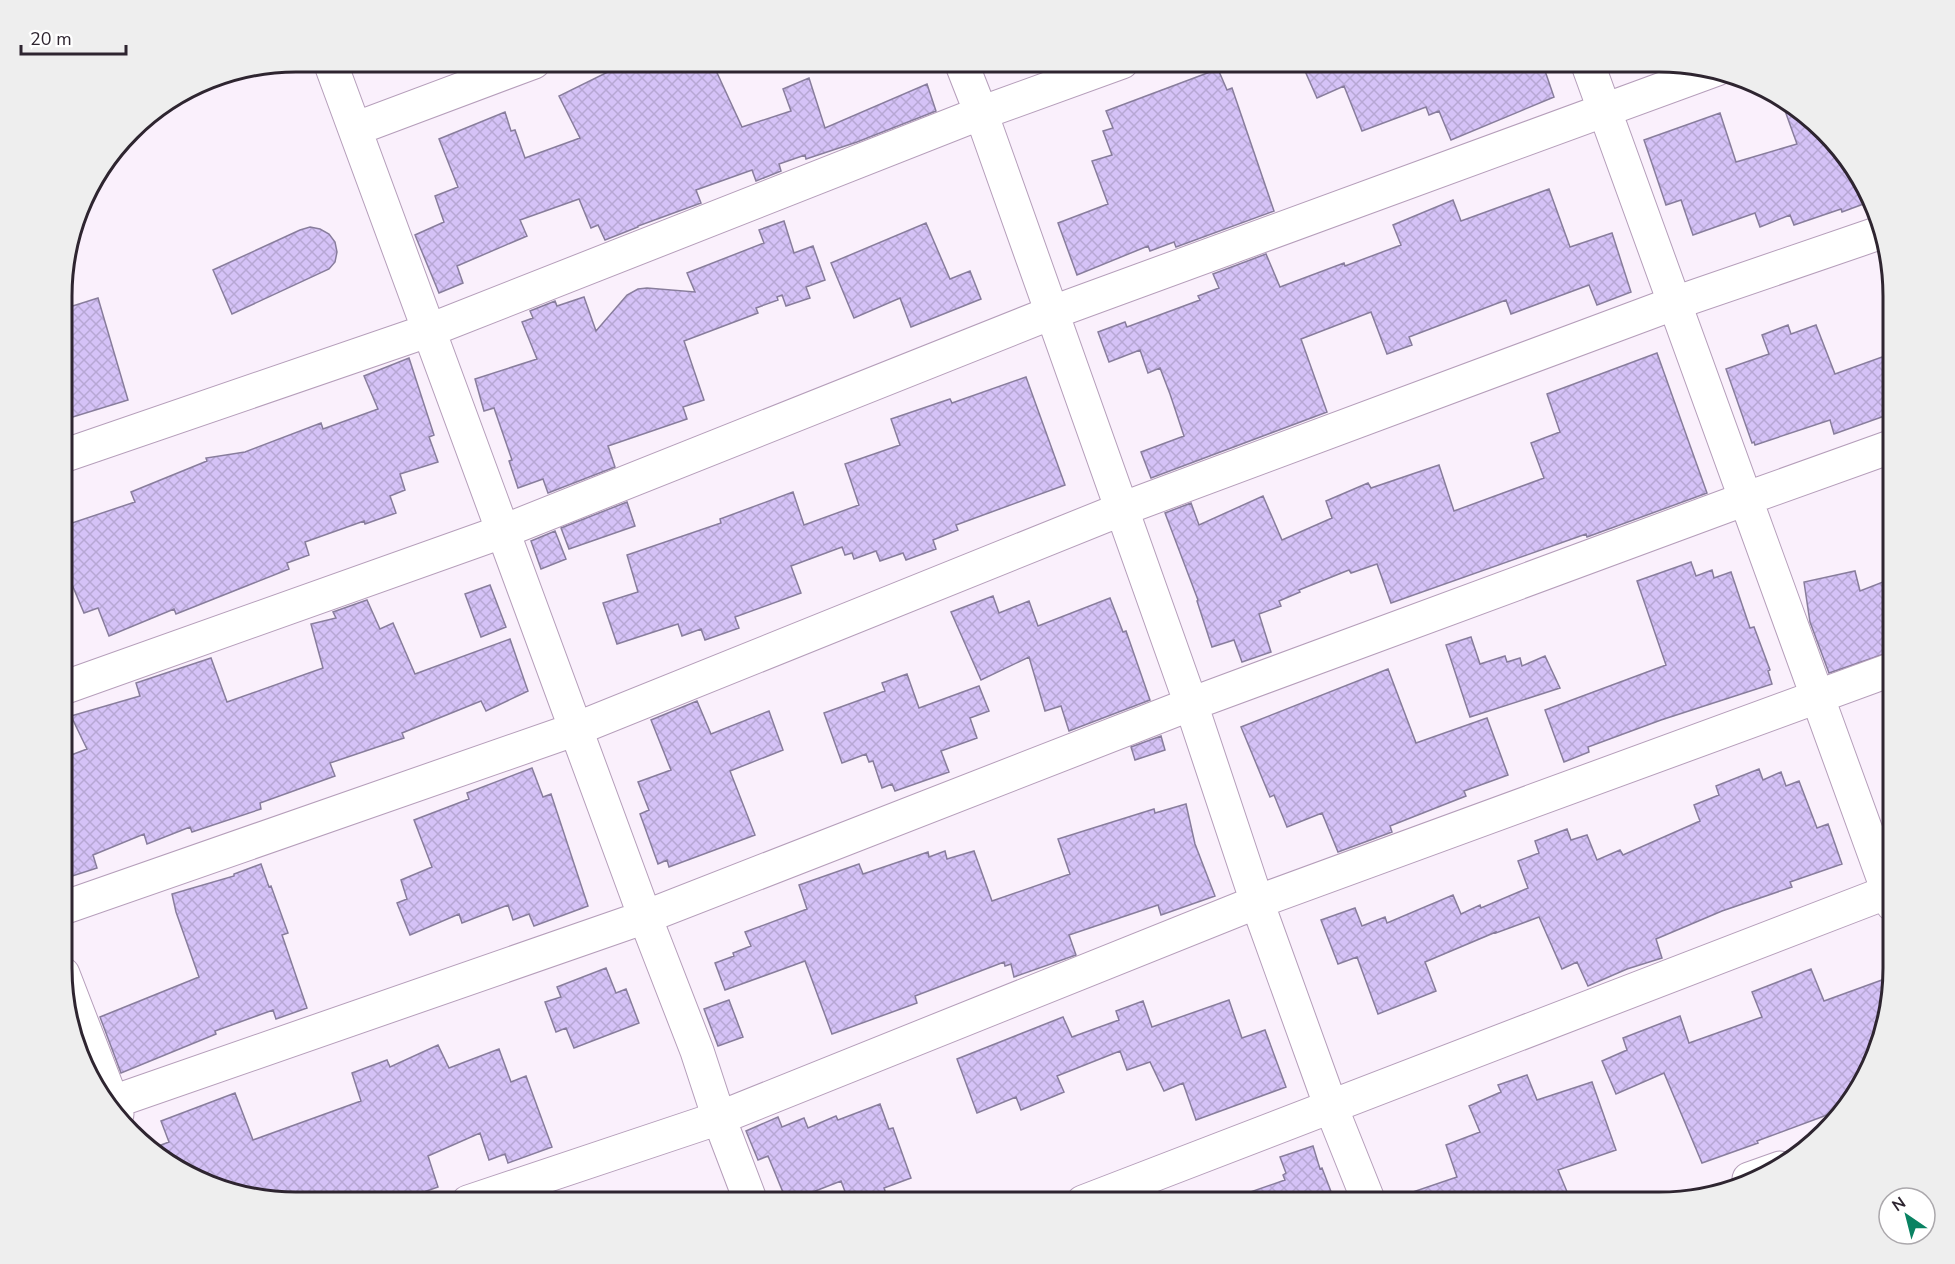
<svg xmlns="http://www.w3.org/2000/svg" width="1955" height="1264" viewBox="0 0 1955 1264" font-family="'Nunito Sans',sans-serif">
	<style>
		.building { fill: url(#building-cross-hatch); stroke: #887d9c; stroke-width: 1.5 }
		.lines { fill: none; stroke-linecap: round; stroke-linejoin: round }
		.street-casing { stroke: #b59eba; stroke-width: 35 }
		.street { stroke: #fff; stroke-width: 33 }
		.rim { fill: none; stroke: #2e2530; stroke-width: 3 }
	</style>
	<defs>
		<pattern id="building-cross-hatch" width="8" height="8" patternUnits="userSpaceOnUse" patternTransform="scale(1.5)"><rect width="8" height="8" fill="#d5c2f7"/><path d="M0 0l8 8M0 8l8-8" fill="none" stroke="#b7a7d4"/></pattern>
	</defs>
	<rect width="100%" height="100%" fill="#faf0fc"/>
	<path class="building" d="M628,62H712L742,127L791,111L783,89L809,78L825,128L927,84L936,111L857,142L806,159L805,155L779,164L781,171L756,181L752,170L696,190L701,203L638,226V227L605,240L598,225L591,228L579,199L520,220L527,236L457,266L463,283L439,293L415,235L444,222L435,196L458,187L439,139L505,112L511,131L515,130L525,158L580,138L559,96Z
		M1301,62H1542L1554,97L1451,140L1439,111L1429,115L1426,107L1362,131L1344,86L1317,98Z
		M1218,69L1227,90L1232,88L1274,211L1176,247L1174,242L1150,251L1148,246L1077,275L1058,223L1108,204L1092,161L1112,155L1103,131L1113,128L1106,111Z
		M1780,97L1789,101L1862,179L1869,202L1842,212L1841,209L1794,225L1790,215L1760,227L1755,213L1693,235L1681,200L1666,205L1644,140L1720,113L1736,162L1797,144Z
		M1549,189L1570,247L1612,233L1631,292L1597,305L1589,285L1511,314L1506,300L1409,337L1412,345L1387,354L1371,312L1301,339L1327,412L1151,478L1141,452L1184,436L1170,394L1160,368L1148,373L1140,350L1109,362L1098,332L1125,322L1127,327L1200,300L1198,296L1219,288L1213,274L1266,254L1280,287L1344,263L1345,266L1401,245L1393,225L1453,200L1461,221Z
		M784,221L794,253L813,246L825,280L806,287L810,298L786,306L782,295L777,297L778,300L756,308L758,313L684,341L704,400L683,407L687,419L608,446L615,467L548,493L543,479L518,488L509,461L512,460L494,408L484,411L475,379L537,359L522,322L533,318L530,311L555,301L557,306L584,297L596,331L627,295L638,289L647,288L695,292L687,273L764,243L759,230Z
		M926,223L950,279L970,271L981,299L911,327L900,298L854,318L831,263Z
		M310,227L320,229L329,234L335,242L337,252L335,262L329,269L232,314L213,270L300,230Z
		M98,298L128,400L63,420V309Z
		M1788,325L1791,334L1816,325L1835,374L1893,353V413L1834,434L1830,420L1755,445L1754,442L1752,443L1726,369L1769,354L1762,335Z
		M1657,353L1707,493L1587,537L1586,534L1391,603L1377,564L1351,573L1349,570L1299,590L1300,592L1279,601L1281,606L1259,614L1271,652L1242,662L1234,640L1212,647L1197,601L1198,600L1165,513L1191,503L1199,525L1263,496L1282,540L1332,518L1326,501L1368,483L1371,488L1439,465L1454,511L1544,478L1531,443L1560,432L1547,394Z
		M409,358L434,435L429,437L438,462L400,474L405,490L390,496L396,513L365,524L364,521L305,542L309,555L287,563L289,569L176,614L174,609L109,636L98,608L84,613L63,563V526L135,502L131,492L207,461L206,458L245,452L321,423L323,429L378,409L364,376Z
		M1026,377L1065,485L956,525L958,530L933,540L936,549L906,560L903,553L880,561L876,551L854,559L852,553L845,555L842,547L791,566L801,593L735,617L739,628L705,640L701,629L682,636L678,624L617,644L603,603L638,592L627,555L721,523L720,519L793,492L804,525L859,505L845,464L900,445L891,419L950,399L952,403Z
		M627,502L635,526L569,549L561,528Z
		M555,531L566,559L541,569L531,541Z
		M1691,562L1696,576L1712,570L1714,578L1731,572L1750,628L1754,627L1770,670L1768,671L1772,684L1661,720L1588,747L1589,752L1564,762L1545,710L1666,665L1637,581Z
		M1855,571L1860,591L1893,578V651L1829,673L1810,622L1804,582Z
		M490,585L506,627L481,637L465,594Z
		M993,596L999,613L1029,601L1038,626L1110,598L1123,632L1126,631L1150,700L1069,731L1061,706L1045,711L1029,657L981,680L951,612Z
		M367,600L380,629L393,623L415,674L510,639L528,691L486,711L481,701L402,733L404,738L330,763L335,776L260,803L261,809L192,832L190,827L147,844L144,834L93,855L97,868L63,879V801L72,798L63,775V758L87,749L71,716L140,696L136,683L211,658L227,702L323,668L311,624L336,618L333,612Z
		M1471,637L1480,664L1505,656L1507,662L1520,658L1522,666L1545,656L1560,688L1470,717L1446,645Z
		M1388,669L1416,743L1487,718L1508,775L1464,791L1466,796L1390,826L1392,832L1338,852L1322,813L1287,827L1274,795L1270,797L1241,727Z
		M907,674L919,708L979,686L989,711L970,718L977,738L941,751L949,772L895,791L892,784L882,788L873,761L869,762L866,754L842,763L824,713L885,691L882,683Z
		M697,701L711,734L769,711L783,750L730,771L755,835L669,867L667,860L658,864L640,814L649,810L638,782L671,770L651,720Z
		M1161,736L1165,750L1135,760L1131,747Z
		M532,768L543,797L551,794L588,906L534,926L529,914L513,920L508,905L462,923L459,914L410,935L397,903L407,899L401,880L432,867L414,820L469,799L467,793Z
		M1759,769L1763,780L1781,772L1786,786L1799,781L1817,828L1828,824L1842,864L1790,882L1792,887L1722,911L1656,939L1662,958L1627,969L1588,986L1577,962L1562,969L1539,917L1496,933V932L1425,962L1436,991L1378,1014L1357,957L1338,964L1321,920L1355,908L1362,926L1385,917L1387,923L1453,895L1461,914L1480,905L1481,908L1528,888L1518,861L1539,853L1535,841L1567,829L1571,840L1587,835L1597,860L1620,850L1623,855L1700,821L1694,805L1719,795L1716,786Z
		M1186,804L1195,844L1215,896L1161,915L1158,905L1069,935L1076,955L1014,977L1011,964L1005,966L1004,962L915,996L917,1003L832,1034L805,961L725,990L715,963L734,956L733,953L751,946L745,932L807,909L799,885L859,864L863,874L928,852L929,857L945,851L947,859L974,851L992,901L1070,874L1058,839L1154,809L1155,813Z
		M261,864L269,887L271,886L288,933L282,935L307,1008L276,1019L273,1010L215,1031L216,1034L121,1073L100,1017L199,977L176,912L172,894L234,876V874Z
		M606,968L616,993L626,989L639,1023L574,1048L566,1028L556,1032L545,1002L561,997L557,987Z
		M1811,969L1824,1001L1893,976L1881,1043L1854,1098L1843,1109L1757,1141L1758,1143L1702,1163L1664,1073L1616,1094L1602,1061L1627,1050L1623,1038L1680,1016L1689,1043L1762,1017L1752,992Z
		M729,1000L743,1037L718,1046L704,1009Z
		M1229,1000L1242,1038L1265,1030L1286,1087L1196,1120L1183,1083L1164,1091L1150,1062L1127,1070L1120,1051L1057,1076L1064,1092L1021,1110L1016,1097L977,1113L957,1059L1063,1017L1072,1037L1119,1020L1116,1011L1143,1001L1152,1027Z
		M438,1045L449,1068L499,1049L511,1082L526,1076L552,1147L508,1163L505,1154L489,1160L480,1133L428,1156L438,1187L395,1202H296L221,1190L168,1164L161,1145L169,1142L161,1121L235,1093L253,1140L361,1101L352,1073L387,1060L390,1067Z
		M1527,1075L1537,1100L1592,1082L1616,1150L1558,1170L1568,1194L1548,1202H1398V1197L1457,1177L1446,1145L1480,1132L1469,1106L1501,1092L1498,1085Z
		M880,1104L889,1129L893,1128L911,1178L884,1188L889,1202H849L841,1181L787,1202L768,1156L758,1160L746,1131L778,1117L782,1127L804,1118L808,1128L836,1116L838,1120Z
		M1313,1146L1320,1169L1322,1168L1335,1202H1233V1198L1285,1180L1283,1175L1286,1173L1280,1157Z"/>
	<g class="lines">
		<g class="street-casing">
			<path id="street" d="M330,62L645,917L697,1051L719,1118L751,1202
				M961,62L981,113L1191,704L1257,902L1331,1107L1369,1202
				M1587,62L1893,905
				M355,129L534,62
				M63,456L430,330L981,113L1122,62
				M63,688L504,531L1051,313L1717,69
				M63,908L576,729L1122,509L1675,303L1879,233
				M63,974L117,1114
				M113,1102L645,917L1191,704L1745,499L1893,446
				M1749,1179L1780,1168
				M468,1202L719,1118L1257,902L1893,669
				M1083,1202L1893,890"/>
		</g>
		<use href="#street" class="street"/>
	</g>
	<path d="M0 0H1955V1264H0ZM296 72H1659A224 224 0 0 1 1883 296V968A224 224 0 0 1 1659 1192H296A224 224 0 0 1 72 968V296A224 224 0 0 1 296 72Z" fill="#eee" fill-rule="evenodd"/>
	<path class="rim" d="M296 72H1659A224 224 0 0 1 1883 296V968A224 224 0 0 1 1659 1192H296A224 224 0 0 1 72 968V296A224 224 0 0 1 296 72Z"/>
	<g transform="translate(1907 1216) rotate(325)"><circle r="28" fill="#ffffff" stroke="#aba8ac" stroke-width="1.5"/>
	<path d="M0-4.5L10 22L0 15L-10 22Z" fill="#098262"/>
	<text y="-9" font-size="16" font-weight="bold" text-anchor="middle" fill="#2e2530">N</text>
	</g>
	<path d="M21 45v9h105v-9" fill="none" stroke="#2e2530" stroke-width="3"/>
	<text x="30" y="45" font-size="18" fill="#2e2530" stroke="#ffffff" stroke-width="4.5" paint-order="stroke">20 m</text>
</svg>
